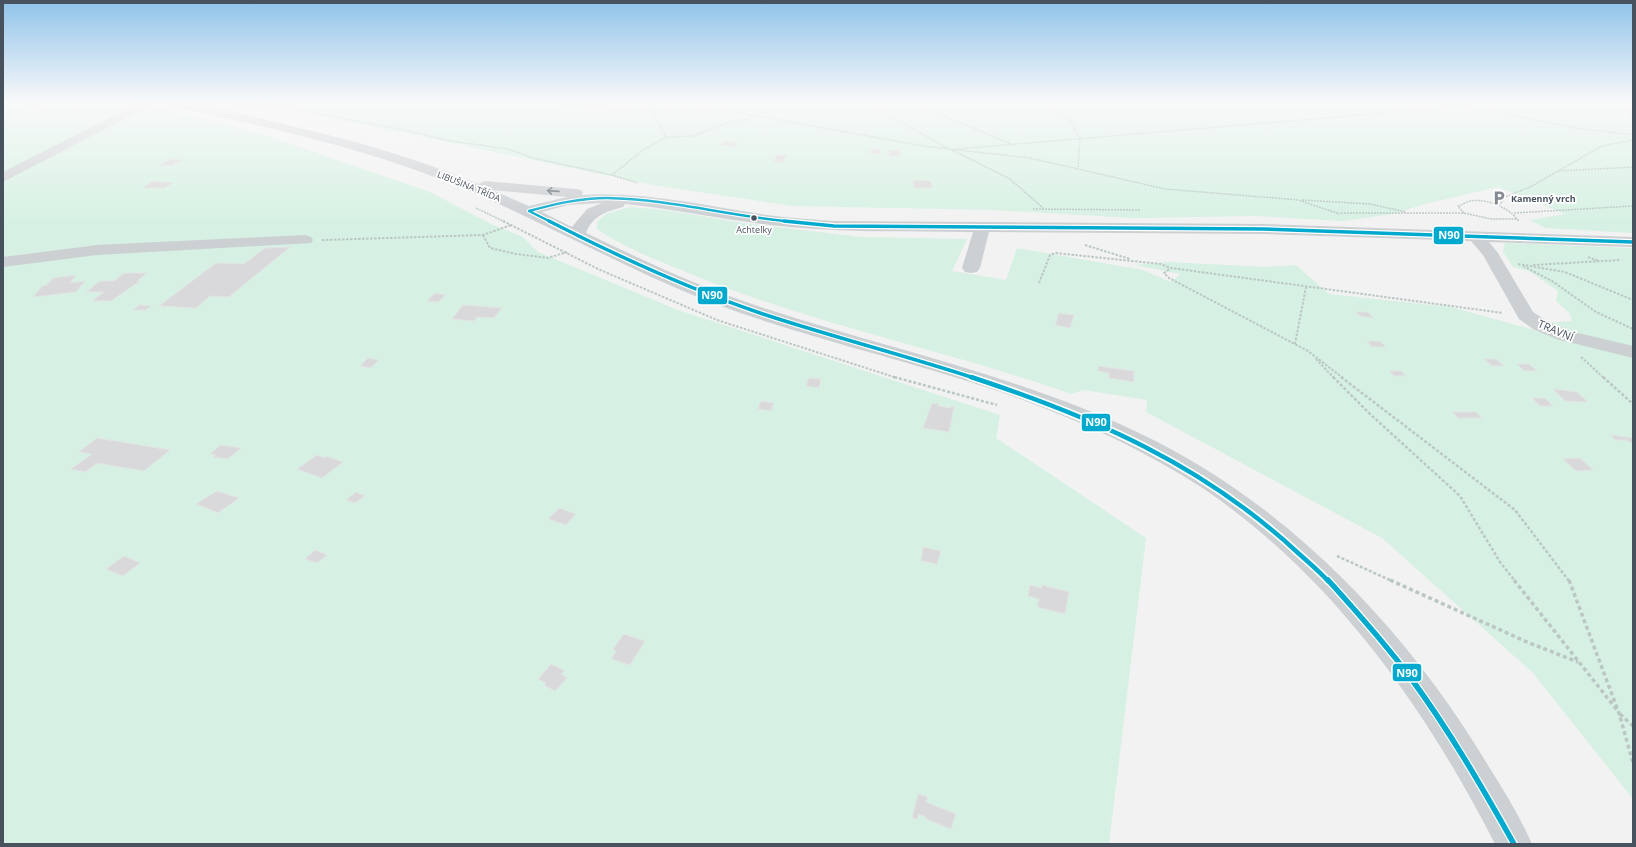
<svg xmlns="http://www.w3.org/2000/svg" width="1636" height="847" viewBox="0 0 1636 847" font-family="'Open Sans',sans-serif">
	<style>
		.green { fill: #d6f1e3 }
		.building { fill: #d9d9db; stroke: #e3e4e5 }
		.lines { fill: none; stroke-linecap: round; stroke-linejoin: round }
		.path-far3 { stroke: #bbc7c4; stroke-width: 1.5; stroke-dasharray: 2 1; stroke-linecap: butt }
		.path-far2 { stroke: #bbc7c4; stroke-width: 2; stroke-dasharray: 2.5 1.5; stroke-linecap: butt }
		.path-far1 { stroke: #bbc7c4; stroke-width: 2.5; stroke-dasharray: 3 2; stroke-linecap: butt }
		.path { stroke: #bbc7c4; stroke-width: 3.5; stroke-dasharray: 4 3; stroke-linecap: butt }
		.minor { fill: #cdd0d3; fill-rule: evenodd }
		.bus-1-far3-casing { stroke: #fff; stroke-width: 4.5 }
		.bus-1-far2-casing { stroke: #fff; stroke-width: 6 }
		.bus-1-far1-casing { stroke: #fff; stroke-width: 8 }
		.bus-1-casing { stroke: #fff; stroke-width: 8 }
		.bus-1-far3 { stroke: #00a9ce; stroke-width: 2.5 }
		.bus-1-far2 { stroke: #00a9ce; stroke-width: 3.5 }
		.bus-1-far1 { stroke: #00a9ce; stroke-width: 4.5 }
		.bus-1 { stroke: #00a9ce; stroke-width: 5.5 }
		.oneway { stroke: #777e88 }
		.bus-dot { fill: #48525f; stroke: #fff; stroke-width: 1.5 }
		.labels { text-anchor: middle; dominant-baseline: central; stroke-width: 3.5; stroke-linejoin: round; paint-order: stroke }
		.far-street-label { font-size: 9px; fill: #48525f; stroke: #fff }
		.far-poi-label { font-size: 9px; font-weight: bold; fill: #48525f; stroke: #fff; text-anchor: start }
		.far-bus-label { font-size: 9px; fill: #48525f; stroke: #fff }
		.street-label { font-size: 11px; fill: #48525f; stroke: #fff }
		.line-badge { stroke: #fff; stroke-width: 1.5 }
		.badge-label { font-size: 11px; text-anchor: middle; font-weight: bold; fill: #fff }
	</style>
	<rect width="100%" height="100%" fill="#f2f2f2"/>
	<path class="green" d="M3,103H136L262,134L430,192L491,224L523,237L538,252L678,310L1000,415L996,438L1146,538L1109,844H3Z
		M269,103H1633V233L1545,228L1530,220L1566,214L1498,187L1425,204L1393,214L1343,221L1255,216L1133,218L994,210L792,206L653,185L316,115Z
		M630,207L665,210L743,223L861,237L967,239L952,271L1006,280L1017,248L1143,270L1171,282L1181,274L1134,265L1169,262L1266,267L1296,265L1329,294L1451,307L1549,334L1633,354V799L1533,673L1382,538L1146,412L1147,400L1084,390L1071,394C944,349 808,324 684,271C654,259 623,247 597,229V222L606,214Z
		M1505,243L1633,248V350L1581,338L1543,323L1572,321L1570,314L1556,301L1558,291L1529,271L1513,267L1503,252Z"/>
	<path class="building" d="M725,141L739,143L734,147L720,145Z
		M871,148L881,150V154H871Z
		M889,150H900V156H889Z
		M777,155H788L782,163L774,162Z
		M171,159L183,160L171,166L159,165Z
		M913,180L931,181L932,188H914Z
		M153,181L173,183L164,188H142Z
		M290,247L229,297L210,296L196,308L159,306L216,263L244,264L265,248Z
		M124,273H147L137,281H140L111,301H92L104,292H86L100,281H114Z
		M76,275L70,283L85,281L76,292L33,297L42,286L47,285L53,278Z
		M435,293L446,295L438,302L427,301Z
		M139,305L151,306L145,310H133Z
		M463,305L502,308L494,318L477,317L474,321L452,319Z
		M1356,312H1367L1374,318L1360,316Z
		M1059,313L1074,315L1070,328L1055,325Z
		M1367,341H1380L1386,347H1372Z
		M368,358L379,360L371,368L360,366Z
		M1484,359H1496L1504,366H1492Z
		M1517,364H1529L1537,371H1524Z
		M1098,366L1134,371V382L1109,378V373L1098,371Z
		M1389,371H1401L1406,376H1394Z
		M809,378L821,379L819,388L806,386Z
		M1553,389L1577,392L1588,402L1565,401Z
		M1532,398H1545L1553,406H1540Z
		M761,401L774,403L771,411L758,409Z
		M932,403L939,404L938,406L950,408L951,406L954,407L949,432L923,428Z
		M1453,412H1476L1482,418H1458Z
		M1610,435L1633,438V444L1626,440H1616Z
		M97,438L170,450L144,471L97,463L86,472L71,469L92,454L79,452Z
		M221,445L241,448L228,459L213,457L216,455L210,454Z
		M317,455L324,458L326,456L343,462L322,478L297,469Z
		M1580,458L1593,470L1576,471L1563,459Z
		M217,491L239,498L218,513L196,504Z
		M356,492L365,496L355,503L346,500Z
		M559,508L576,514L566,525L548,519Z
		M923,547L941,551L937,564L921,561Z
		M315,550L327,555L317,563L305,559Z
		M124,556L140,563L123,576L106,569Z
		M1030,585L1041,588L1042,585L1069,592L1065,614L1037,607L1039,599L1028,596Z
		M624,634L645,641L630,665L611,659L616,651L613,649Z
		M551,664L565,671L561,674L567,678L555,691L544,685L546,683L538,679Z
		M918,794L928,797L926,802L956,814L951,829L926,819V817L919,814L917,819L912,818Z"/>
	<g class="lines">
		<path class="path-far3" d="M14,103L92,113
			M259,103L405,130L451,141L508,149L533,158L612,175L638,183
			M521,103L736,112L923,146L1030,158L1165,189L1298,200L1340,214
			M867,103L947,148
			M914,103L1015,146
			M1045,103L1070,120L1080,139L1078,168
			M1626,103L1624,105L1633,118
			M1458,104L1576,128L1633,135
			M666,137L693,136L732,121L748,119L790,103
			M957,149L1431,109L1458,103
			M952,150L1010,179L1043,208
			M1558,171L1633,167
			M612,175L643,150L666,137L651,108L644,103
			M1302,200L1370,204L1406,212
			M1499,206L1505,197L1530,187L1602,146L1633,140
			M476,208L505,222
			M1033,209L1140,210
			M1341,213H1464L1491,219H1517L1519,221
			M1464,213L1458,206C1462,205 1466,202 1470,201C1485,198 1508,207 1517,219
			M1514,213L1633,206"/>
		<path class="path-far2" d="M503,221L598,269L717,320L897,378
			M483,235L490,248L516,254L548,258L567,252
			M322,240L483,235L511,225
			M1085,245L1130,259
			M1588,257L1599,261
			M1518,264L1565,272L1633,300
			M1533,265L1620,260
			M1523,266L1552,281L1596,312L1633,329
			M1039,283L1050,255L1055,253L1161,264L1170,268
			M1295,344L1306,287
			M1581,357L1604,378
			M1316,359L1334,378
			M1343,378L1308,351L1169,278L1164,273L1171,268L1503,313"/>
		<path class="path-far1" d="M894,377L997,405
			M1333,377L1370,414L1460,496L1500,562L1515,581
			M1341,377L1515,510L1569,581
			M1603,377L1633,404
			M1337,556L1392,581"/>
		<path class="path" d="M1390,580L1527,642L1578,662
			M1514,580L1617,710
			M1569,580L1619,713L1633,763
			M1620,714L1633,726"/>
		<path class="minor" d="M139,103H155L3,182V172Z
			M169,103C204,103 237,113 271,121C341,137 412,156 478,184L485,181L576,189L581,190L583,193L582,195C644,191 706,206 767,215C789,218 812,219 834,221L1263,224L1633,237V247L1489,242L1498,253L1533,312L1547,321L1570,331L1633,346V358L1556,339L1533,329L1519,319L1483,255L1471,241L1263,234L989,232L980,268L977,272L971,273L965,272L962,268L973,232C905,231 837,233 770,225C721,219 674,209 625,204L623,207C606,212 593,215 586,233C646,262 706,290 770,310C893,350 1020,376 1137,432C1243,482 1331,557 1405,647C1436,685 1464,725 1489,767C1505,792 1520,817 1532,844H1495C1425,707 1333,577 1204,489C1140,447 1070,416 998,391C904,359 806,338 713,303C627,270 547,223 462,188C370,149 272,128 175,107ZM492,190L567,197L529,206ZM602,203L587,209L572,227L542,212L568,205Z
			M305,235L311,237L313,240L311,243L97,255L3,267V257L97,245Z"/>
		<g class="bus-1-far3-casing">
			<path id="bus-1-far3" d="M529,211L551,222
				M529,211C555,204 580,198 607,198C670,199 733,217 795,222"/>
		</g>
		<g class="bus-1-far2-casing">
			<path id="bus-1-far2" d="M549,221C619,257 689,289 763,314C833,337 904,355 974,378
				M784,221L834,226L1263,229L1633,242"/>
		</g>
		<g class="bus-1-far1-casing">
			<path id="bus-1-far1" d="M971,377C1093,417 1202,464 1297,552C1308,562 1319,571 1328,581"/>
		</g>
		<g class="bus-1-casing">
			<path id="bus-1" d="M1328,580C1356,611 1385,643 1410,677C1449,730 1482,787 1514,844"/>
		</g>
		<use href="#bus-1-far3" class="bus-1-far3"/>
		<use href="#bus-1-far2" class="bus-1-far2"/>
		<use href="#bus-1-far1" class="bus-1-far1"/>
		<use href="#bus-1" class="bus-1"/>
	</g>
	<defs><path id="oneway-shaft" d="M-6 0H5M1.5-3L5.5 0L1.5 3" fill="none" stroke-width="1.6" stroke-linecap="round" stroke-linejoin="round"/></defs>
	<use class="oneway" href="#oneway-shaft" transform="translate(553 191) rotate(-176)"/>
	<linearGradient id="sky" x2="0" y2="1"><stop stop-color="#8fc3ea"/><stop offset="0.46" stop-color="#f9f9f9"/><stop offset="1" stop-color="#f9f9f9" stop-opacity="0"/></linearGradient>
	<rect width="1636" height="222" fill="url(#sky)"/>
	<defs>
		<g id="parking-bare" transform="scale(1.2)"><path d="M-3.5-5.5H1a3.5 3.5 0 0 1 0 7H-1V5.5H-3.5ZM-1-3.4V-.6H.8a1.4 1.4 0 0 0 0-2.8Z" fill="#848a92" stroke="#fff" stroke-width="2.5" paint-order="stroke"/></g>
	</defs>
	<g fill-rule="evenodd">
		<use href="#parking-bare" x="1499" y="198"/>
	</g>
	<circle class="bus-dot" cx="754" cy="218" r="3.5"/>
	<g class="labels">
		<g class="far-street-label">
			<text transform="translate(469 186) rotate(22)">LIBUŠINA TŘÍDA</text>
		</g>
		<g class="far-poi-label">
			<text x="1511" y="198">Kamenný vrch</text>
		</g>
		<g class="far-bus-label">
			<text x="754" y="229">Achtelky</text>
		</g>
		<g class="street-label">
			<text transform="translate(1556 330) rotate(23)">TRAVNÍ</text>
		</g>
	</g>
	<g class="line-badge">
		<rect x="1433" y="226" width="31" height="19" rx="4" fill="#00a9ce"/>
		<rect x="697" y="286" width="31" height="19" rx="4" fill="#00a9ce"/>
		<rect x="1081" y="413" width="30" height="19" rx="4" fill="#00a9ce"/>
		<rect x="1392" y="663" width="30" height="19" rx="4" fill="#00a9ce"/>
	</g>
	<g class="badge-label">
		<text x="1449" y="239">N90</text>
		<text x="712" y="299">N90</text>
		<text x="1096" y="426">N90</text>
		<text x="1407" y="677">N90</text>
	</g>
	<rect width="1636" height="847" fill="none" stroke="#48525f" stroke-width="8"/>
</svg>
